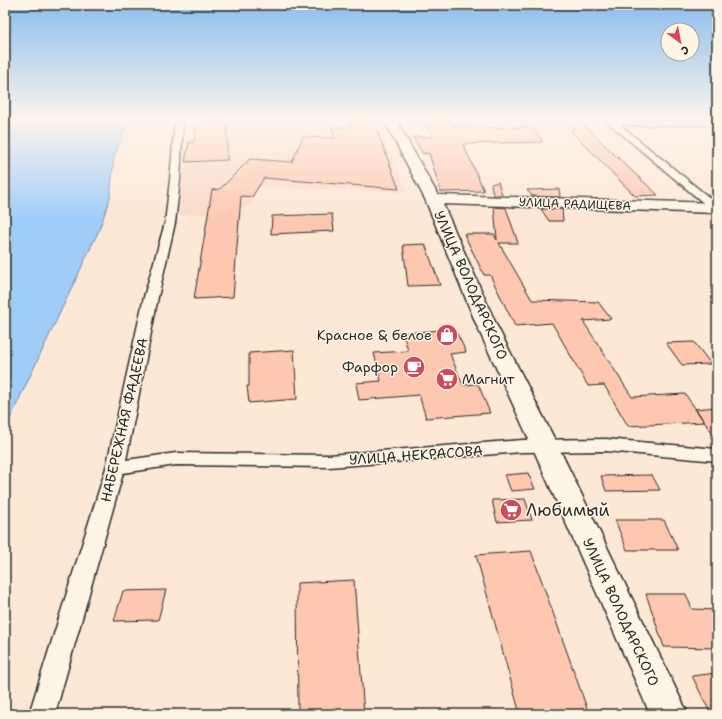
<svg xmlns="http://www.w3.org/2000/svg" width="722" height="719" viewBox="0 0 722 719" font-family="'Shantell Sans',sans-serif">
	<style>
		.built { fill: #f9d9c7 }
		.water { fill: #a0ccfa; stroke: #718ca7 }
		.building { fill: #fec7b0; stroke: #2b2b2b }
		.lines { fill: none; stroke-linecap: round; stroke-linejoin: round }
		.street-casing { stroke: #2b2b2b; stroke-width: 3 }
		.secondary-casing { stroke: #2b2b2b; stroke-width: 3 }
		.street { fill: #fcf5e5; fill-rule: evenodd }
		.secondary { fill: #fcf5e5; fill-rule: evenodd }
		.labels { text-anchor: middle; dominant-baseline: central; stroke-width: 3; stroke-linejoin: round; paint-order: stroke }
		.far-street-label { font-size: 12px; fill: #2b2b2b; stroke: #fcf5e5 }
		.street-label { font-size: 14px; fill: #2b2b2b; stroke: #fcf5e5 }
		.poi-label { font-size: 14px; fill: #2b2b2b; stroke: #fcf5e5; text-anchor: end }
		.near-poi-label { font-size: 17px; fill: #2b2b2b; stroke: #fcf5e5; text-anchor: start }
	</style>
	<rect width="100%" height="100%" fill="#fde7d5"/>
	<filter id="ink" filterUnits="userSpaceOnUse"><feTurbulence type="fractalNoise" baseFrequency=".025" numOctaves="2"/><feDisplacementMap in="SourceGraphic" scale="8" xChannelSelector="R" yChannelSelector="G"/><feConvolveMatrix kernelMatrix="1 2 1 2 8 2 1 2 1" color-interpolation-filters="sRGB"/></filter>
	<g filter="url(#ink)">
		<path class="built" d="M189,120H376L407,192L253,187L252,205L226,213L179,215Z"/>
		<path class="water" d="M5,120H129L114,157L110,198L99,230L5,429Z"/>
		<path class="building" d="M349,120H373L399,189L264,178L252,197L241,196L233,297L194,299L212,190L220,189L250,159L292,162L303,137L335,138L332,127H351Z
			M422,120H449L453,126H476L478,128L532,127L543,142L463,144L484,191L441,192L429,153L423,154L413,137H433Z
			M580,121L618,158L658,195L635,196L571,131Z
			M227,122V160L185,162L189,142H194L197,123Z
			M498,182L502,195H493L491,184Z
			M559,189L560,197L532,196L527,190Z
			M494,207L506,208L518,243H499L532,300L598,302L611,319L583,321L632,397L685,394L705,422L628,426L604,385L588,386L552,323L515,326L490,275H484L464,234H494L497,240Z
			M541,209H562L563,221H549Z
			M332,214L334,231L271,234L272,216Z
			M425,244L440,285L408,286L403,245Z
			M455,329L466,352L450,354L463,385L478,384L490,413L426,418L419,395L359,400L356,383L381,381L374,353L408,351L403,333Z
			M694,342L711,364L682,365L666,343Z
			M294,350L297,399L249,403L247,386H249V353Z
			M717,407V439L695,409Z
			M528,473L535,489L511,491L505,475Z
			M652,475L660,490L606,491L601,476Z
			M525,499L532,520L497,522L492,500Z
			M615,520H664L678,550H627Z
			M531,551L589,714H520L476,555Z
			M354,580L364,714H298L297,583Z
			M166,590L158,620L114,621L123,591Z
			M646,594H686L692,609L717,610V648L664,647Z
			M717,673V714H711L692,676Z"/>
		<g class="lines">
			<g class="street-casing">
				<path id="street" d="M175,120H183L180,180L175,223L158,297L126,460L176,453L329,455L523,440L606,439L717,449V461L606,451L523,452L329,467L176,465L123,473L55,714H29L106,468L144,297L165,223L170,180Z
					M605,120L717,121V125H620L717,204V212L713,211Z"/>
			</g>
			<g class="secondary-casing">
				<path id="secondary" d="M384,120H396L438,195L717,203V213L443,204L497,326L558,446L688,714H650L532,446L477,326L425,199Z"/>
			</g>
			<use href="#street" class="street"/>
			<use href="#secondary" class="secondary"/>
		</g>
	</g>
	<linearGradient id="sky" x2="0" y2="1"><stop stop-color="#8bbeef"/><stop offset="0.54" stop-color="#fef4ec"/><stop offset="1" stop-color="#fef4ec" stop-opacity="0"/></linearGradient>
	<rect width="722" height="221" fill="url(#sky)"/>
	<defs>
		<g id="shop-disc" transform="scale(1.15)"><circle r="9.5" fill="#d1495b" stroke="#fcf5e5"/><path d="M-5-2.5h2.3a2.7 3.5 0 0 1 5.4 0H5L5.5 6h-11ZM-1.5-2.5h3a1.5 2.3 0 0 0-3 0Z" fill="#fff"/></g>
		<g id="cafe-disc" transform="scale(1.15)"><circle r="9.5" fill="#d1495b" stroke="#fcf5e5"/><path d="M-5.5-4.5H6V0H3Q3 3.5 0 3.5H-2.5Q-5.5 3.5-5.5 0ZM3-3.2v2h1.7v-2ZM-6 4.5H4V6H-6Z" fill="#fff"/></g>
		<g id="supermarket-disc" transform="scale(1.15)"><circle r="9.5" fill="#d1495b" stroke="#fcf5e5"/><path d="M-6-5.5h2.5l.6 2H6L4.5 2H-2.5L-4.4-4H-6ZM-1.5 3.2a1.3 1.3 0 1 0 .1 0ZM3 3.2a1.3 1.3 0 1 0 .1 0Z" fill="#fff"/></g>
	</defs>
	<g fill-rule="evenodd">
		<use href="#shop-disc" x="447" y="335"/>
		<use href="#cafe-disc" x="414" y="367"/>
		<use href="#supermarket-disc" x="447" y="379"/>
		<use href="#supermarket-disc" x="511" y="510"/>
	</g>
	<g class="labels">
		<g class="far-street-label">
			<text transform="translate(575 204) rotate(2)">УЛИЦА РАДИЩЕВА</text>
		</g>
		<g class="street-label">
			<text transform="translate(471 285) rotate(66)">УЛИЦА ВОЛОДАРСКОГО</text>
			<text transform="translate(124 420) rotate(-77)">НАБЕРЕЖНАЯ ФАДЕЕВА</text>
			<text transform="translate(416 455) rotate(-4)">УЛИЦА НЕКРАСОВА</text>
			<text transform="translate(621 612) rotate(65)">УЛИЦА ВОЛОДАРСКОГО</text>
		</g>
		<g class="poi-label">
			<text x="432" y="335">Красное &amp; белое</text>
			<text x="398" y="367">Фарфор</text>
			<text x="462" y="379" text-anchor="start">Магнит</text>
		</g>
		<g class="near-poi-label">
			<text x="526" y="510">Любимый</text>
		</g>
	</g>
	<rect width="722" height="719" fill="none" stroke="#fcf5e5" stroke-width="20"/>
	<rect x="10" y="10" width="702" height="699" fill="none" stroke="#2b2b2b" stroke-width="1.5" filter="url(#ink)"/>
	<g transform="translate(680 42) rotate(148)"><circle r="19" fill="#fcf5e5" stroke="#a8a49b"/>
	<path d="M0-3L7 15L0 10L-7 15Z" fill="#d1495b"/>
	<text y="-6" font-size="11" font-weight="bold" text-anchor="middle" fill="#2b2b2b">С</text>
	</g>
</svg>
